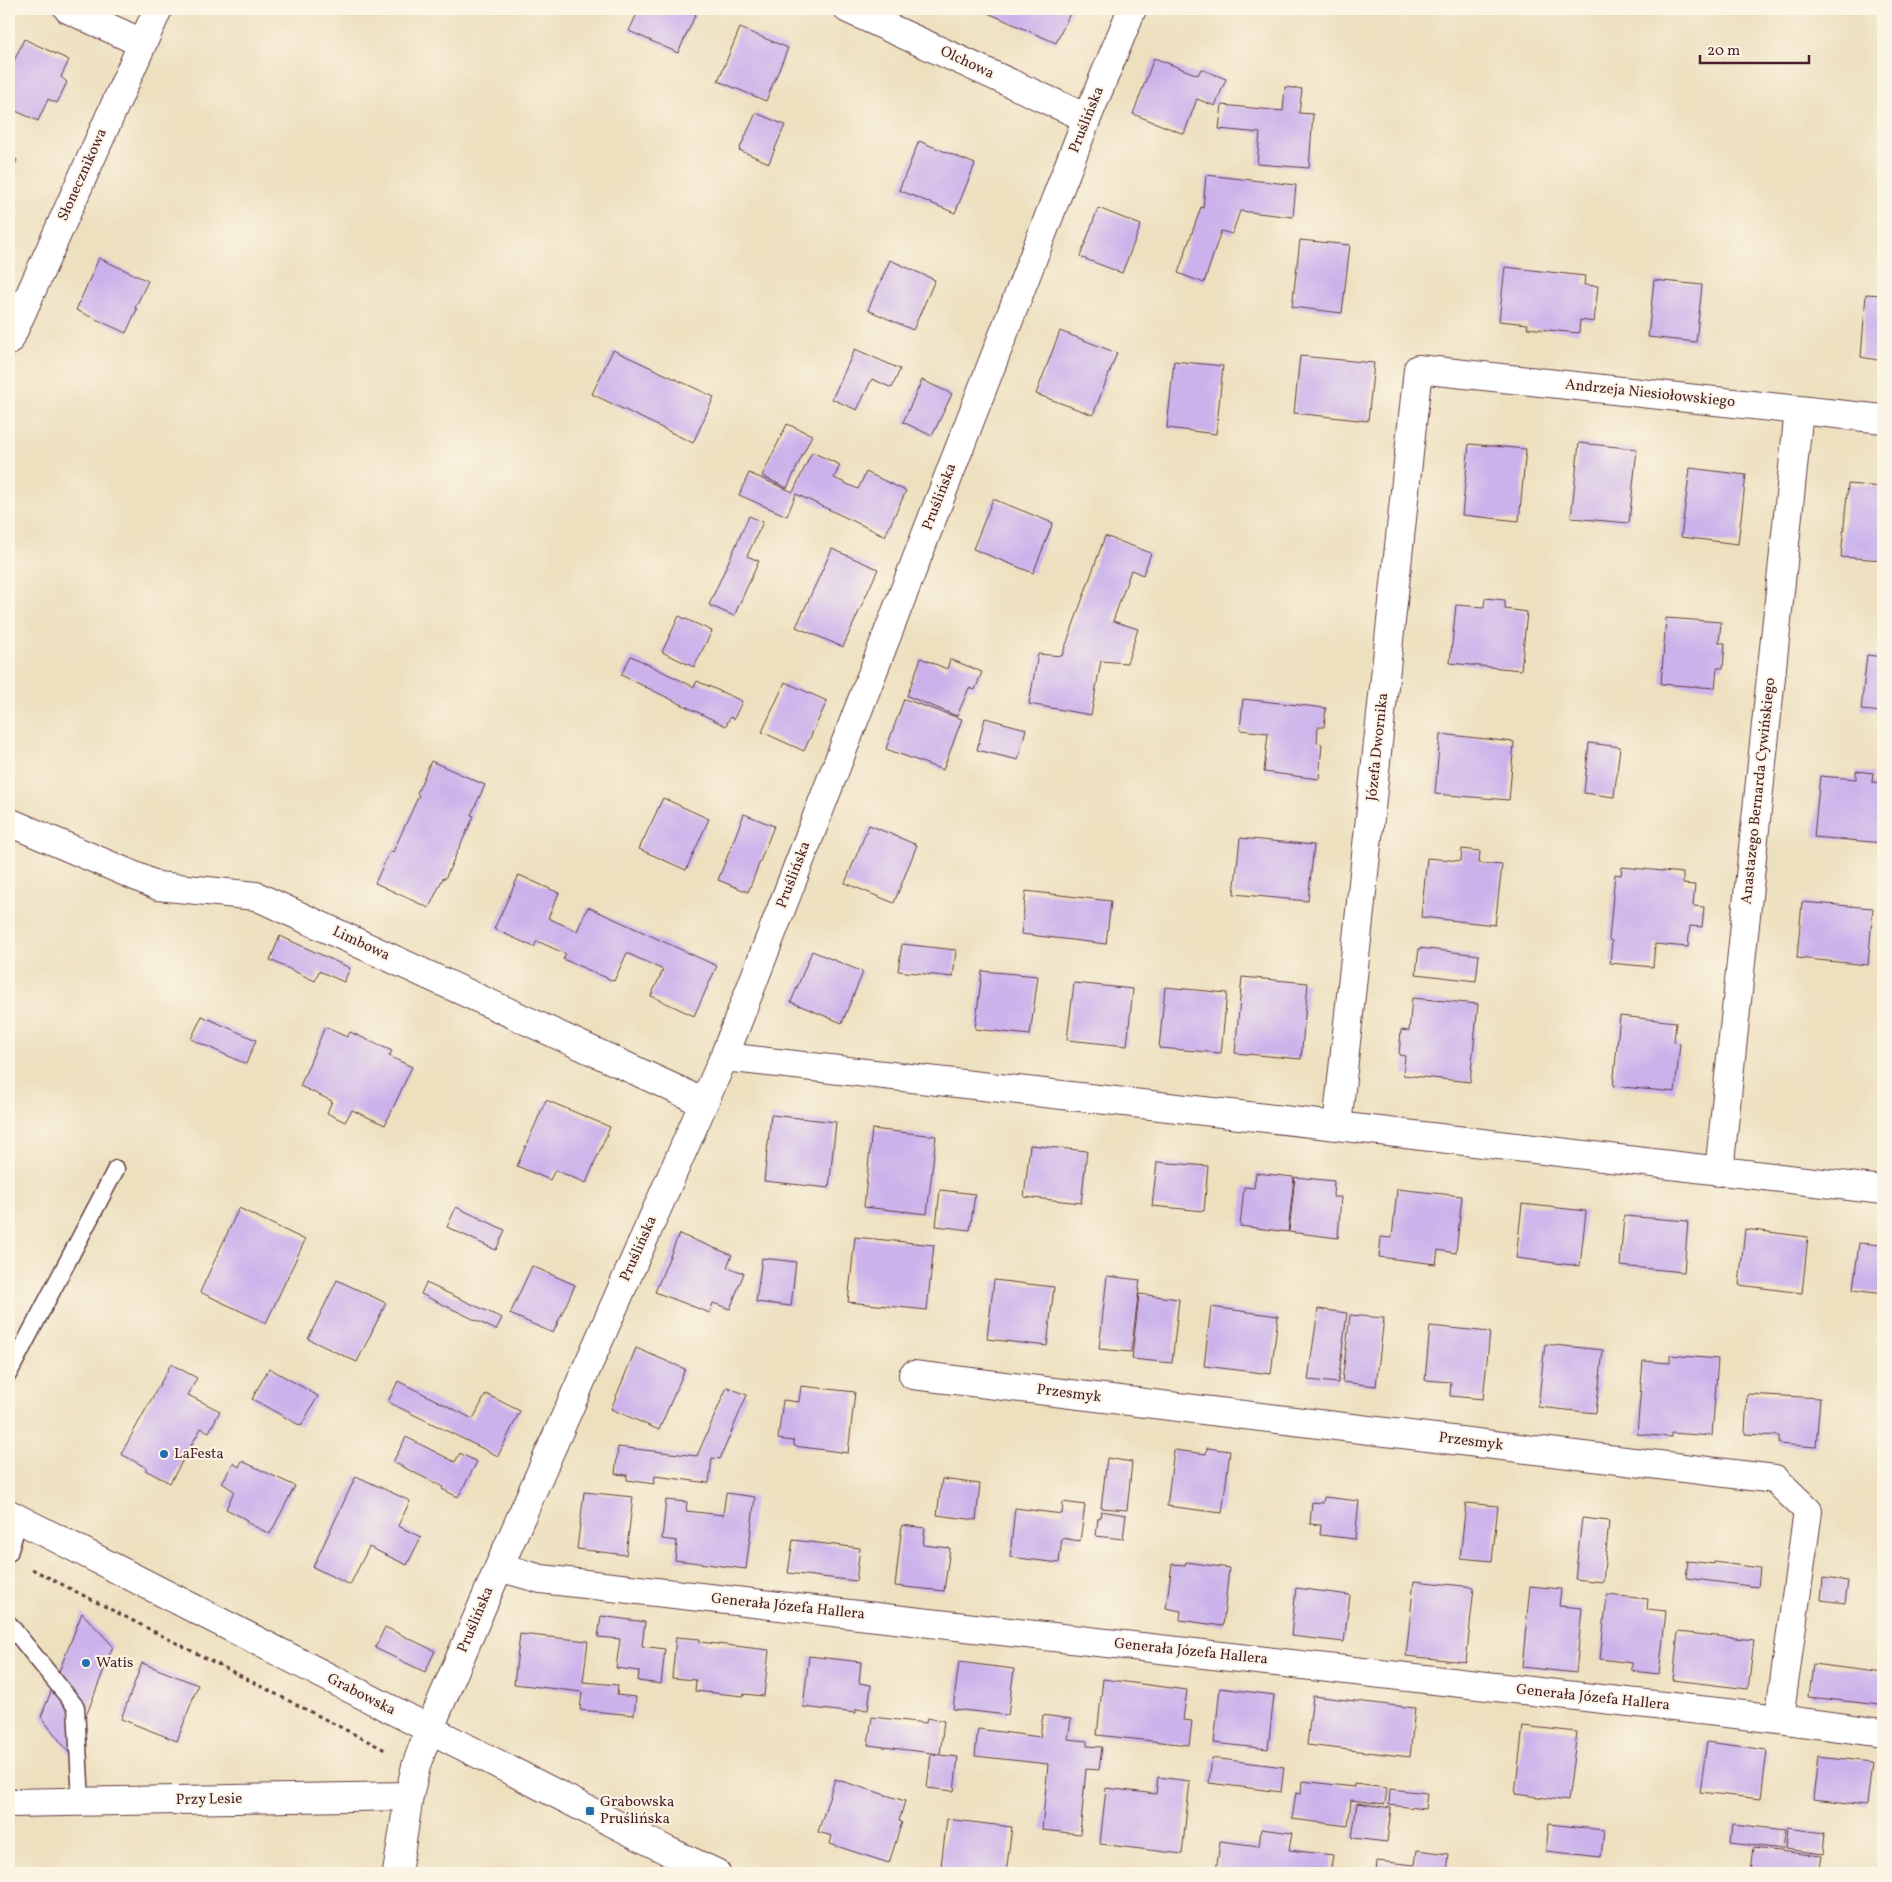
<svg xmlns="http://www.w3.org/2000/svg" width="1892" height="1882" viewBox="0 0 1892 1882" font-family="Vollkorn,serif">
	<style>
		.building { fill: #cbb2eb }
		.lines { fill: none; stroke-linecap: round; stroke-linejoin: round }
		.service-casing { stroke: #623c41; stroke-width: 19 }
		.minor-casing { stroke: #623c41; stroke-width: 30 }
		.tertiary-casing { stroke: #623c41; stroke-width: 30 }
		.path { stroke: #623c41; stroke-width: 3; stroke-dasharray: 4 4; stroke-linecap: butt }
		.service { stroke: #fff; stroke-width: 16 }
		.minor { stroke: #fff; stroke-width: 28 }
		.tertiary { stroke: #fff; stroke-width: 28 }
		.poi-dot { fill: #1f6fb2; stroke: #fcf5e5; stroke-width: 2 }
		.labels { text-anchor: middle; dominant-baseline: central; stroke-width: 4; stroke-linejoin: round; paint-order: stroke }
		.street-label { font-size: 15px; fill: #4a1f2b; stroke: #fcf5e5 }
		.poi-label { font-size: 15px; fill: #4a1f2b; stroke: #fcf5e5; text-anchor: start }
	</style>
	<rect width="100%" height="100%" fill="#fcf5e5"/>
	<filter id="ink" filterUnits="userSpaceOnUse"><feTurbulence type="fractalNoise" baseFrequency=".02" numOctaves="2"/><feDisplacementMap in="SourceGraphic" scale="10" xChannelSelector="R" yChannelSelector="G"/><feConvolveMatrix kernelMatrix="1 2 1 2 8 2 1 2 1" color-interpolation-filters="sRGB"/></filter>
	<filter id="wash" filterUnits="userSpaceOnUse"><feTurbulence type="fractalNoise" baseFrequency=".0096" numOctaves="4" result="noise"/><feDisplacementMap in="SourceGraphic" scale="20" xChannelSelector="R" yChannelSelector="G"/><feGaussianBlur stdDeviation="1.12" result="paint"/><feColorMatrix in="noise" values="0 0 0 0 0 0 0 0 0 0 0 0 0 0 0 0 0 1.4 0 .05"/><feComposite in="paint" operator="in"/></filter>
	<g filter="url(#wash)">
		<rect width="100%" height="100%" fill="#ede0bf"/>
		<g id="blocks">
			<path class="building" d="M639,9H698L678,53L629,31Z
				M979,9H1072L1056,43Z
				M740,28L788,48L766,101L718,81Z
				M24,39L69,60L61,77L67,82L57,103L48,99L38,121L9,108V72Z
				M1154,58L1198,75L1201,69L1226,79L1215,106L1197,99L1184,134L1133,114Z
				M1285,87L1302,89L1299,113L1313,114L1309,168L1257,164L1260,133L1219,129L1222,105L1283,111Z
				M756,113L785,125L769,163L739,150Z
				M919,141L975,164L955,213L899,190Z
				M9,156L17,160L9,177Z
				M1206,175L1296,185L1293,217L1240,211L1232,234L1221,231L1204,283L1178,273L1201,207L1203,208Z
				M1098,208L1141,225L1122,273L1080,257Z
				M1300,240L1350,245L1342,313L1292,307Z
				M99,258L148,281L135,308L137,309L126,333L76,310Z
				M890,260L935,280L913,330L868,310Z
				M1505,267L1585,276L1584,285L1598,286L1594,322L1580,320L1579,333L1527,328L1528,324L1499,321Z
				M1654,280L1702,285L1696,342L1648,337Z
				M1866,294L1883,295V361L1861,357Z
				M1060,331L1117,353L1093,415L1036,394Z
				M855,349L900,369L892,388L872,379L857,410L832,399Z
				M613,350L714,397L693,443L592,394Z
				M1300,356L1374,363L1368,421L1294,413Z
				M1174,361L1223,366L1216,434L1167,428Z
				M922,380L952,394L932,436L903,422Z
				M787,424L812,435L787,488L762,476Z
				M1579,443L1637,449L1629,523L1571,518Z
				M1469,444L1526,449L1519,521L1462,515Z
				M812,452L840,465L834,478L858,489L866,472L906,491L885,536L796,494L787,516L739,495L749,473L793,492Z
				M1690,468L1746,475L1738,544L1681,537Z
				M1848,484L1883,487V560L1841,557Z
				M993,499L1053,523L1033,573L973,549Z
				M749,516L763,522L747,556L759,561L734,616L709,605Z
				M1105,536L1151,553L1143,575L1131,570L1113,621L1138,629L1127,663L1101,661L1091,715L1029,704L1038,654L1062,656Z
				M832,549L878,569L843,647L796,627Z
				M1485,598L1505,600V609L1527,612L1521,670L1450,663L1456,605L1484,607Z
				M679,616L712,631L694,667L662,652Z
				M1666,618L1721,622L1719,643H1725L1723,668H1717L1715,688L1661,684Z
				M1867,655L1883,657V712L1861,710Z
				M631,656L694,687L697,681L742,701L734,719L730,717L726,726L621,675Z
				M921,658L947,669L950,659L982,672L975,690L969,688L957,716L907,696Z
				M785,682L827,701L804,751L762,732Z
				M904,699L962,719L943,770L886,749Z
				M1243,699L1326,708L1324,727H1318L1317,743L1322,744L1319,779L1264,772L1268,733L1240,730Z
				M985,718L1026,729L1018,760L977,750Z
				M1440,734L1514,742L1509,800L1435,794Z
				M1589,743L1620,747L1614,797L1584,793Z
				M431,761L485,785L471,815L474,816L459,848L445,879L443,878L429,908L375,883L390,851L393,852L419,795L417,793Z
				M1856,771L1873,773L1872,782L1883,783V843L1814,837L1820,776L1856,779Z
				M663,798L709,819L686,870L639,849Z
				M744,814L774,826L748,892L718,880Z
				M869,825L917,845L894,903L845,883Z
				M1240,838L1314,845L1308,901L1234,894Z
				M1462,849L1480,851L1479,863L1502,865L1495,925L1421,917L1427,858L1461,861Z
				M1622,867L1683,873V884L1695,885L1693,906L1704,907L1702,927L1690,926L1688,947L1655,944L1653,967L1610,963L1612,941L1609,940L1615,874L1621,875Z
				M519,875L559,893L548,918L577,931L588,907L717,966L694,1016L651,996L663,970L627,953L614,981L563,959L566,954L537,941L534,947L494,929Z
				M1026,891L1111,901L1106,944L1021,934Z
				M1802,902L1873,908L1868,965L1797,958Z
				M280,936L350,968L344,982L319,971L315,981L270,960Z
				M902,944L956,950L953,977L898,971Z
				M1419,948L1479,955L1476,981L1416,974Z
				M812,951L863,972L842,1023L791,1002Z
				M982,971L1038,976L1030,1035L975,1029Z
				M1242,977L1308,983L1301,1059L1235,1053Z
				M1074,983L1133,989L1127,1046L1067,1040Z
				M1165,987L1227,993L1221,1053L1159,1048Z
				M1412,998L1478,1004L1470,1082L1403,1075L1405,1056L1399,1055L1401,1030L1409,1031Z
				M202,1016L256,1040L246,1064L191,1039Z
				M1620,1016L1676,1022L1674,1042L1680,1043L1675,1092L1613,1086Z
				M325,1027L347,1037L350,1032L392,1051L389,1056L412,1067L385,1125L352,1110L345,1122L327,1113L332,1101L300,1086Z
				M546,1100L610,1127L586,1183L555,1170L550,1180L517,1166Z
				M771,1115L836,1122L829,1188L764,1181Z
				M872,1129L936,1136L927,1214L864,1207Z
				M1030,1145L1087,1151L1081,1203L1024,1197Z
				M1157,1162L1208,1166L1204,1211L1152,1206Z
				M1256,1173L1294,1177L1288,1232L1240,1226L1244,1187L1254,1188Z
				M1295,1177L1334,1181L1333,1197H1341L1338,1238L1289,1232Z
				M1397,1189L1462,1196L1456,1253L1438,1250L1436,1264L1379,1257L1381,1237L1392,1238Z
				M940,1190L975,1194L970,1230L936,1226Z
				M1522,1204L1586,1211L1580,1266L1516,1258Z
				M456,1207L505,1230L496,1250L447,1227Z
				M239,1208L305,1240L266,1323L200,1292Z
				M1624,1216L1688,1221L1684,1272L1620,1266Z
				M1745,1229L1808,1237L1802,1293L1739,1285Z
				M679,1234L732,1255L727,1267L744,1273L730,1309L713,1303L710,1313L655,1292Z
				M855,1237L934,1245L927,1310L848,1302Z
				M1859,1243L1883,1245V1294L1853,1290Z
				M762,1258L796,1262L791,1306L756,1302Z
				M532,1266L575,1285L553,1333L510,1314Z
				M1107,1276L1140,1280L1131,1352L1099,1349Z
				M337,1280L386,1303L357,1362L308,1339Z
				M994,1280L1054,1287L1047,1346L987,1339Z
				M426,1283L502,1318L496,1330L421,1294Z
				M1139,1294L1179,1299L1172,1363L1132,1359Z
				M1211,1307L1278,1316L1271,1374L1204,1366Z
				M1318,1309L1347,1313L1338,1383L1308,1380Z
				M1350,1315L1384,1318L1376,1386L1342,1382Z
				M1430,1326L1490,1332L1483,1399L1450,1396L1451,1382L1425,1380Z
				M1545,1344L1603,1350L1596,1413L1538,1407Z
				M636,1348L685,1369L659,1430L611,1409Z
				M1670,1355L1718,1359L1712,1436L1671,1433V1437L1637,1434L1643,1361L1670,1363Z
				M171,1364L197,1378L188,1395L220,1411L209,1432L201,1428L170,1483L145,1470L147,1468L121,1454Z
				M269,1368L318,1396L301,1426L252,1399Z
				M398,1381L473,1419L486,1394L520,1411L498,1456L388,1402Z
				M801,1386L855,1392L848,1453L794,1446V1441L778,1439L783,1400L799,1402Z
				M727,1387L747,1395L720,1459L712,1458L709,1483L655,1476L654,1484L627,1480V1475L615,1474L618,1447L697,1456Z
				M1747,1394L1820,1398L1816,1447L1779,1444V1436L1745,1434Z
				M406,1437L455,1462L460,1453L477,1462L458,1497L442,1489L443,1487L393,1462Z
				M1207,1448L1230,1451L1222,1513L1167,1506L1174,1450L1206,1454Z
				M1107,1458L1132,1462L1127,1510L1101,1508Z
				M242,1461L295,1486L270,1534L246,1522L247,1520L226,1509L234,1491L222,1483L233,1463L239,1467Z
				M356,1476L410,1501L398,1526L421,1537L407,1565L369,1547L350,1585L313,1567Z
				M942,1479L980,1484L976,1520L937,1515Z
				M584,1492L633,1497L626,1555L577,1549Z
				M726,1493L755,1497L746,1569L675,1560L677,1541L662,1539L666,1500L687,1502L686,1511L723,1515Z
				M1324,1497L1359,1501L1355,1539L1320,1535L1321,1525L1310,1524L1312,1502L1323,1503Z
				M1063,1502L1085,1505L1080,1541L1062,1538L1059,1563L1010,1557L1015,1508L1062,1514Z
				M1466,1503L1498,1506L1492,1561L1460,1558Z
				M1101,1511L1126,1515L1123,1539L1096,1536L1098,1518H1100Z
				M1582,1518L1609,1521L1603,1582L1575,1579Z
				M902,1525L925,1528L923,1545L950,1548L944,1591L895,1586Z
				M793,1540L860,1548L856,1581L788,1573Z
				M1688,1561L1714,1564V1562L1760,1568L1758,1587L1686,1578Z
				M1186,1562L1229,1568L1223,1626L1180,1620L1181,1611L1166,1608L1172,1564L1185,1565Z
				M1823,1578L1848,1581L1845,1603L1821,1600Z
				M1414,1581L1474,1587L1466,1662L1406,1656Z
				M1530,1586L1561,1589L1559,1606L1582,1608L1576,1673L1522,1667Z
				M1296,1588L1350,1595L1344,1642L1291,1636Z
				M1607,1595L1648,1599L1647,1609L1666,1611L1659,1674L1632,1671V1663L1600,1659Z
				M82,1613L113,1646L71,1755L41,1717Z
				M601,1616L645,1622L642,1646L665,1649L661,1684L638,1681L639,1671L616,1668L620,1639L598,1637Z
				M385,1627L435,1651L425,1672L375,1648Z
				M1678,1632L1754,1640L1748,1689L1673,1680Z
				M520,1634L588,1641L583,1682L618,1685L617,1695L636,1697L634,1715L580,1710L582,1692L514,1684Z
				M676,1637L700,1639V1642L769,1650L764,1696L744,1694V1696L695,1691L696,1680L672,1678Z
				M809,1656L861,1662L859,1683L871,1685L868,1710L856,1709V1713L803,1707Z
				M959,1662L1014,1669L1008,1715L953,1709Z
				M142,1663L198,1685L177,1741L121,1719Z
				M1813,1664L1883,1673L1880,1705L1809,1697Z
				M1103,1679L1187,1690L1183,1720L1192,1721L1189,1745L1097,1735Z
				M1220,1688L1274,1695L1268,1749L1214,1743Z
				M1313,1696L1415,1708L1410,1757L1307,1745Z
				M1043,1715L1071,1719L1068,1739L1087,1741V1746L1102,1747L1099,1770L1086,1769L1080,1834L1042,1830L1048,1764L975,1756L978,1729L1040,1737Z
				M872,1717L926,1723L927,1718L944,1721L940,1754L868,1745Z
				M1523,1726L1577,1732L1568,1801L1515,1794Z
				M1707,1742L1767,1750L1761,1799L1700,1792Z
				M931,1754L958,1757L954,1791L927,1788Z
				M1818,1756L1872,1762L1867,1805L1813,1799Z
				M1212,1758L1284,1767L1281,1792L1209,1783Z
				M1158,1777L1190,1781L1182,1854L1100,1844L1106,1788L1156,1794Z
				M835,1779L905,1801L899,1821L902,1822L889,1863L830,1844L832,1836L818,1832Z
				M1302,1781L1354,1787V1784L1387,1788L1385,1804L1351,1800L1348,1826L1292,1819L1296,1793L1301,1794Z
				M1390,1789L1427,1793L1425,1809L1389,1805Z
				M1357,1803L1391,1808L1387,1842L1352,1838Z
				M947,1819L1012,1827L1006,1873H940Z
				M1549,1824L1604,1830L1601,1857L1546,1851Z
				M1733,1824L1785,1830L1782,1849L1731,1843Z
				M1787,1828L1825,1833L1823,1854L1785,1849Z
				M1261,1829L1292,1833L1289,1850L1333,1855L1330,1873H1216L1220,1841L1259,1846Z
				M1753,1848L1821,1856L1818,1873H1775L1750,1869Z
				M1417,1850L1449,1854L1447,1873H1376L1377,1861L1415,1865Z"/>
		</g>
	</g>
	<g filter="url(#ink)">
		<use href="#blocks" fill-opacity="0" stroke="#623c41" stroke-width="1"/>
		<g class="lines">
			<g class="service-casing">
				<path id="service" d="M9,1373L116,1169
					M9,1553L19,1519
					M9,1624L76,1707L81,1802"/>
			</g>
			<g class="minor-casing">
				<path id="minor" d="M68,9L142,43
					M848,9L1087,118
					M9,341L158,9
					M9,822L158,886L256,896L684,1093L703,1104
					M724,1057L1337,1126L1883,1190
					M1337,1126L1418,369L1883,419
					M1719,1172L1799,410
					M913,1375L1775,1479L1808,1511L1779,1719
					M499,1567L541,1579L1779,1719L1883,1733
					M9,1803L409,1796
					M397,1873L409,1796L416,1766L429,1730L499,1567L724,1057L1087,118L1132,9"/>
			</g>
			<g class="tertiary-casing">
				<path id="tertiary" d="M9,1514L668,1851L716,1873"/>
			</g>
			<path class="path" d="M32,1569L387,1751"/>
			<use href="#service" class="service"/>
			<use href="#minor" class="minor"/>
			<use href="#tertiary" class="tertiary"/>
		</g>
	</g>
	<g class="poi-dot">
		<circle cx="164" cy="1454" r="5"/>
		<circle cx="86" cy="1663" r="5"/>
		<rect x="585" y="1806" width="10" height="10" rx="2.5"/>
	</g>
	<g class="labels">
		<g class="street-label">
			<text transform="translate(967 63) rotate(25)">Olchowa</text>
			<text transform="translate(1087 120) rotate(-68)">Pruślińska</text>
			<text transform="translate(83 175) rotate(-66)">Słonecznikowa</text>
			<text transform="translate(1650 394) rotate(6)">Andrzeja Niesiołowskiego</text>
			<text transform="translate(940 497) rotate(-69)">Pruślińska</text>
			<text transform="translate(1378 747) rotate(-84)">Józefa Dwornika</text>
			<text transform="translate(1759 791) rotate(-84)">Anastazego Bernarda Cywińskiego</text>
			<text transform="translate(794 875) rotate(-69)">Pruślińska</text>
			<text transform="translate(361 944) rotate(25)">Limbowa</text>
			<text transform="translate(639 1249) rotate(-66)">Pruślińska</text>
			<text transform="translate(1069 1394) rotate(7)">Przesmyk</text>
			<text transform="translate(1471 1442) rotate(7)">Przesmyk</text>
			<text transform="translate(788 1607) rotate(6)">Generała Józefa Hallera</text>
			<text transform="translate(476 1620) rotate(-67)">Pruślińska</text>
			<text transform="translate(1191 1652) rotate(6)">Generała Józefa Hallera</text>
			<text transform="translate(361 1695) rotate(27)">Grabowska</text>
			<text transform="translate(1593 1698) rotate(6)">Generała Józefa Hallera</text>
			<text transform="translate(209 1800) rotate(-1)">Przy Lesie</text>
		</g>
		<g class="poi-label">
			<text x="174" y="1454">LaFesta</text>
			<text x="96" y="1663">Watis</text>
			<text x="600" y="1802">Grabowska<tspan x="600" dy="17">Pruślińska</tspan></text>
		</g>
	</g>
	<rect width="1892" height="1882" fill="none" stroke="#fcf5e5" stroke-width="30"/>
	<path d="M1700 55v8h109v-8" fill="none" stroke="#4a1f2b" stroke-width="2.5"/>
	<text x="1707" y="55" font-size="15" fill="#4a1f2b" stroke="#fcf5e5" stroke-width="4" paint-order="stroke">20 m</text>
</svg>
